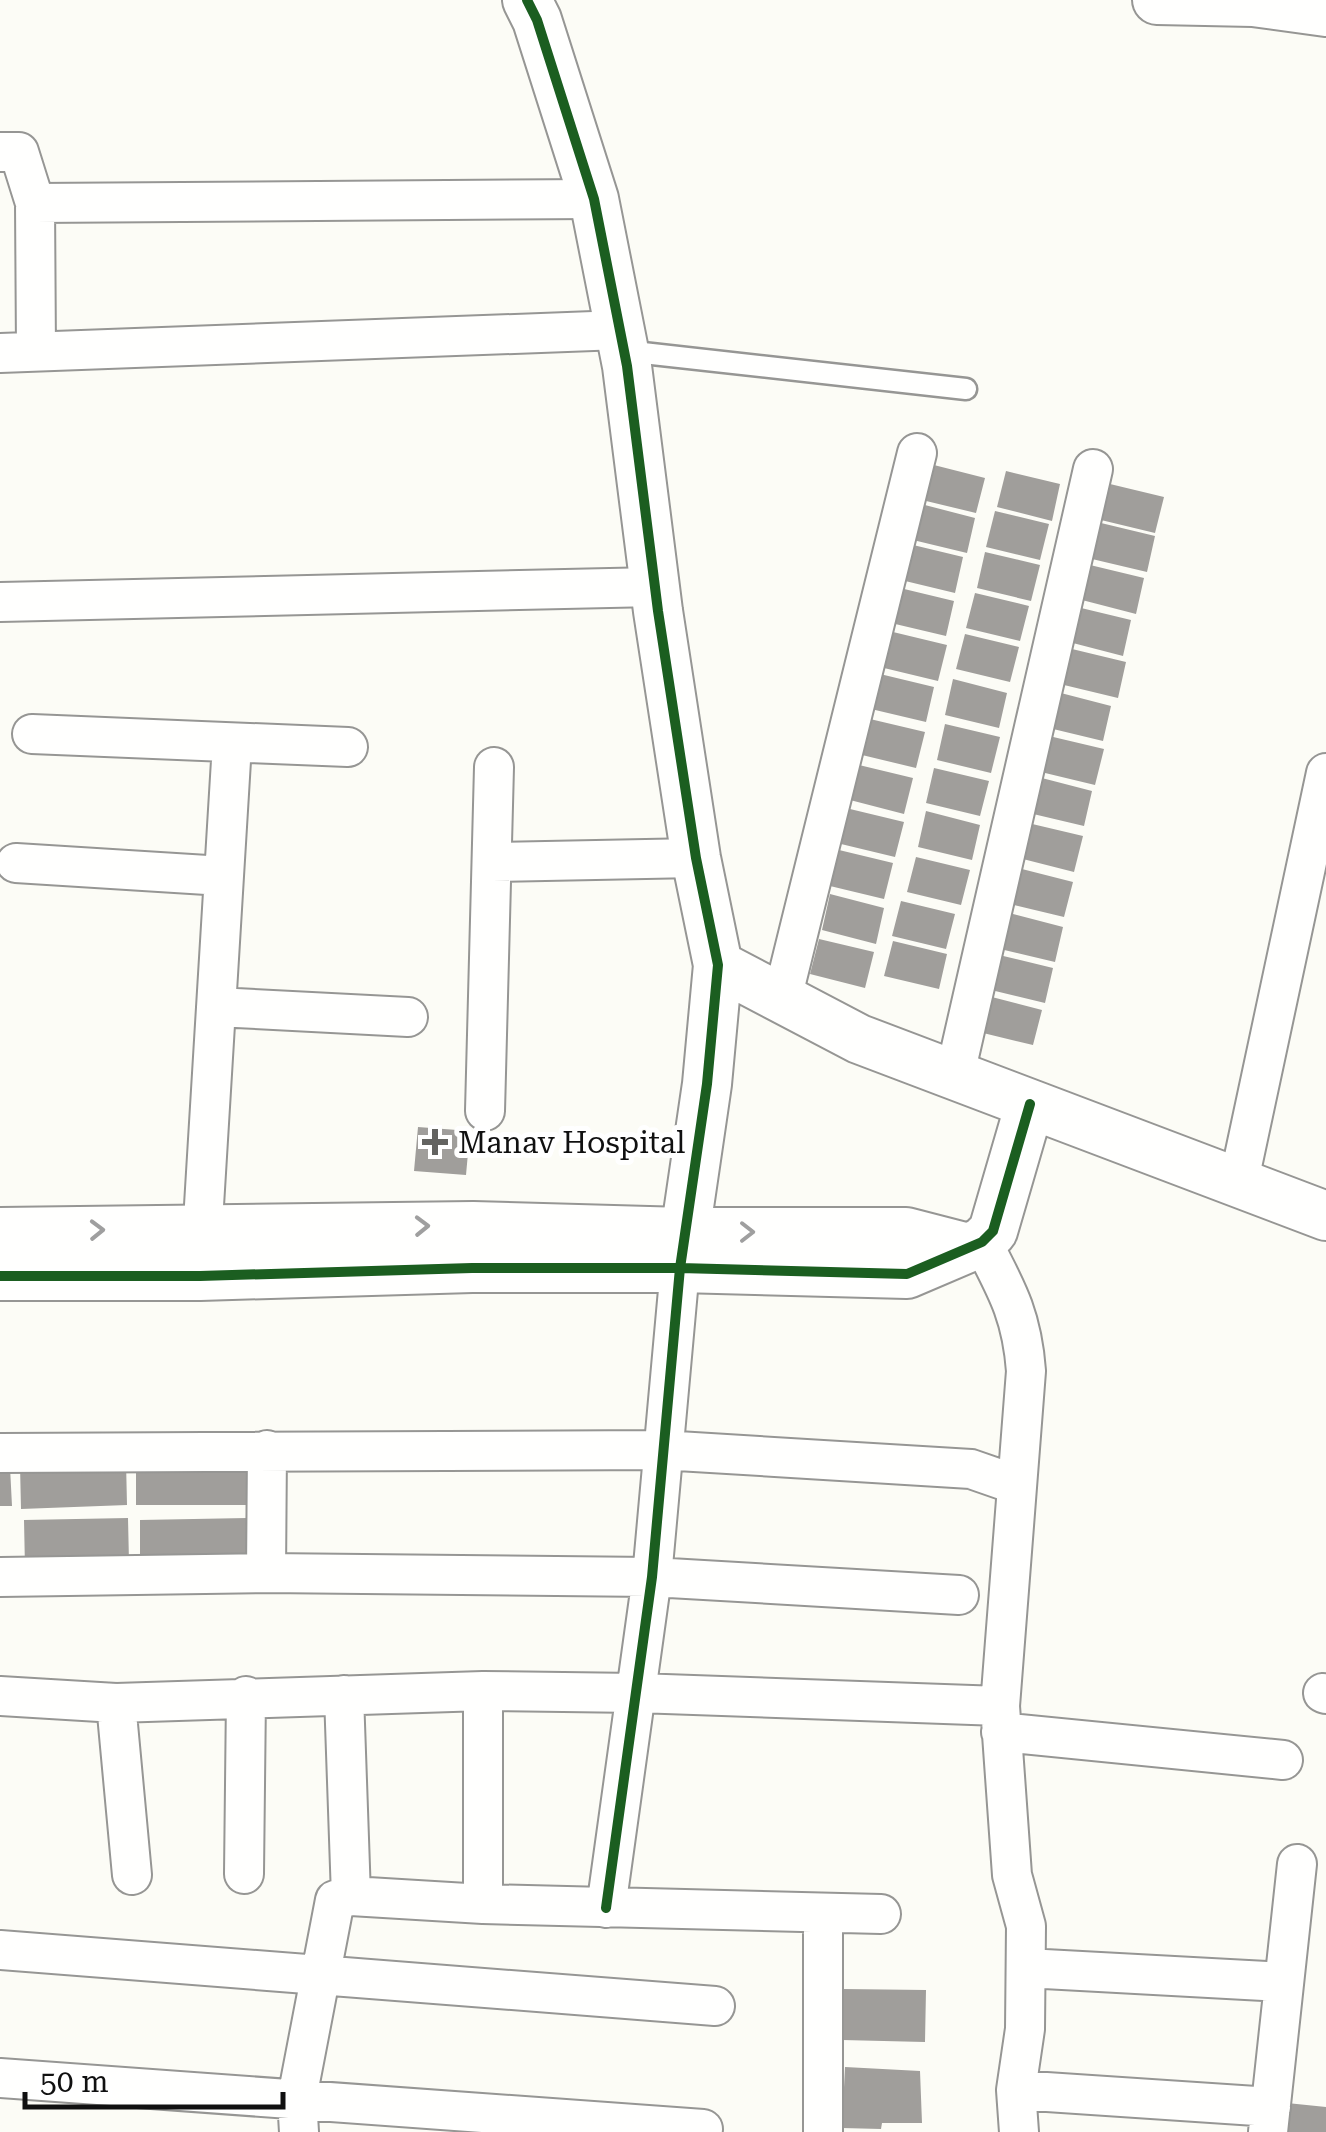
<svg xmlns="http://www.w3.org/2000/svg" width="1326" height="2132" viewBox="0 0 1326 2132" font-family="'Roboto Serif',serif">
	<style>
		.building { fill: #a09e9b }
		.lines { fill: none; stroke-linecap: round; stroke-linejoin: round }
		.service-casing { stroke: #969694; stroke-width: 25 }
		.minor-casing { stroke: #969694; stroke-width: 42 }
		.tertiary-casing { stroke: #969694; stroke-width: 52 }
		.service { stroke: #fffffe; stroke-width: 20 }
		.minor { stroke: #fffffe; stroke-width: 38 }
		.tertiary { stroke: #fffffe; stroke-width: 48 }
		.cycleway-casing { stroke: #fff; stroke-width: 16 }
		.cycleway { stroke: #1b5e20; stroke-width: 10 }
		.oneway { stroke: #9f9f9f }
		.poi-dot { fill: #636360; stroke: #fff; stroke-width: 4 }
		.labels { text-anchor: middle; dominant-baseline: central; stroke-width: 10; stroke-linejoin: round; paint-order: stroke }
		.poi-label { font-size: 30px; fill: #101010; stroke: #fff; text-anchor: start }
	</style>
	<rect width="100%" height="100%" fill="#fcfcf6"/>
	<path class="building" d="M930,464L985,478L976,513L922,500Z
		M1006,471L1060,484L1052,521L997,507Z
		M1110,484L1164,497L1155,533L1101,520Z
		M921,504L975,518L967,553L913,540Z
		M995,511L1049,524L1040,560L986,547Z
		M1101,523L1155,536L1147,572L1092,559Z
		M909,544L963,557L955,593L901,580Z
		M985,552L1040,565L1031,601L977,588Z
		M1090,565L1144,578L1136,614L1082,600Z
		M900,588L954,601L946,636L891,623Z
		M975,593L1029,606L1020,641L966,628Z
		M1077,607L1131,620L1123,656L1069,642Z
		M893,632L947,645L938,681L884,668Z
		M965,634L1019,647L1010,682L956,669Z
		M1072,649L1126,662L1118,698L1064,685Z
		M880,674L934,687L926,722L871,709Z
		M953,679L1007,693L999,728L945,715Z
		M1057,692L1111,706L1103,741L1049,728Z
		M870,719L925,732L916,768L862,755Z
		M945,724L1000,737L991,773L937,760Z
		M1049,736L1104,749L1095,785L1041,772Z
		M859,765L913,778L904,814L850,800Z
		M934,768L989,781L980,816L926,803Z
		M1038,777L1092,791L1084,826L1029,813Z
		M850,809L904,822L895,857L841,844Z
		M926,811L980,825L972,860L918,847Z
		M1028,823L1083,836L1074,872L1019,858Z
		M839,850L893,863L884,899L830,886Z
		M916,857L970,870L961,905L907,892Z
		M1018,868L1073,882L1064,917L1010,904Z
		M830,894L884,908L876,944L822,930Z
		M901,901L955,914L946,949L892,936Z
		M1009,913L1063,927L1055,962L1000,949Z
		M819,939L874,952L865,988L810,974Z
		M893,941L947,954L939,989L884,976Z
		M999,955L1053,968L1045,1003L991,990Z
		M988,996L1042,1010L1033,1045L979,1032Z
		M418,1127L470,1131L466,1175L414,1171Z
		M126,1461L127,1505L21,1509L20,1465Z
		M136,1462H247V1505H136Z
		M0,1467H10L12,1506H0Z
		M128,1518L129,1562L25,1568L24,1520Z
		M247,1518L248,1557L140,1561V1520Z
		M843,1989L926,1990L925,2042L842,2040Z
		M845,2067L920,2071L922,2123H882L881,2129L842,2128Z
		M1287,2103L1326,2107V2132H1284Z"/>
	<g class="lines">
		<g class="service-casing">
			<path id="service" d="M625,351L966,389"/>
		</g>
		<g class="minor-casing">
			<path id="minor" d="M0,152H19L35,203L594,199
				M35,203L36,351
				M0,353L620,330
				M0,602L655,587
				M32,734L348,747
				M492,862L696,858
				M16,863L223,876
				M782,999L917,453
				M216,1007L408,1017
				M955,1074L1093,469
				M485,1111L494,767
				M1238,1185L1326,773
				M982,1242C1007,1290 1022,1316 1026,1371L1000,1706L1012,1875L1026,1926L1025,2029L1016,2090L1019,2132
				M201,1255L232,744
				M0,1453L661,1450L971,1469L1017,1485
				M266,1573L267,1450
				M0,1577L266,1573L652,1577L959,1595
				M483,1691V1904
				M1323,1693L1326,1694
				M344,1695L351,1896
				M0,1696L116,1703L483,1691L637,1693L1000,1706
				M116,1703L132,1875
				M1001,1732L1283,1760
				M244,1874L246,1696
				M606,1908L652,1577L680,1268
				M0,1950L715,2006
				M1026,1968L1284,1982
				M0,2078L703,2129
				M1016,2090L1271,2107
				M299,2132L297,2098L335,1900L351,1896L483,1904L881,1914
				M823,2132V1914
				M1268,2132L1297,1864"/>
		</g>
		<g class="tertiary-casing">
			<path id="tertiary" d="M527,0L537,20L594,199L627,366L658,611L696,858L718,965L707,1084L680,1268
				M1157,0L1253,2L1326,12
				M718,965L859,1039L1326,1216
				M0,1232L473,1226L684,1232H906L968,1248
				M0,1276H200L472,1268H680L907,1274L982,1242L993,1231L1030,1104"/>
		</g>
		<use href="#service" class="service"/>
		<use href="#minor" class="minor"/>
		<use href="#tertiary" class="tertiary"/>
		<g class="cycleway-casing">
			<path id="cycleway" d="M527,0L537,20L594,199L627,366L658,611L696,858L718,965L707,1084L680,1268L652,1577L606,1908
				M0,1276H200L472,1268H680L907,1274L982,1242L993,1231L1030,1104"/>
		</g>
		<use href="#cycleway" class="cycleway"/>
	</g>
	<defs><path id="oneway-chevron" d="M-2-3.5L2.5 0L-2 3.5" fill="none" stroke-width="1.6" stroke-linecap="round" stroke-linejoin="round" transform="scale(2.5)"/></defs>
	<g class="oneway">
		<use href="#oneway-chevron" transform="translate(422 1226) rotate(-1)"/>
		<use href="#oneway-chevron" transform="translate(97 1230) rotate(-1)"/>
		<use href="#oneway-chevron" transform="translate(747 1232)"/>
	</g>
	<path class="poi-dot" d="M430 1127h10v10h10v10h-10v10h-10v-10h-10v-10h10z"/>
	<g class="labels">
		<g class="poi-label">
			<text x="458" y="1142">Manav Hospital</text>
		</g>
	</g>
	<path d="M25 2092v15h258v-15" fill="none" stroke="#101010" stroke-width="5"/>
	<text x="40" y="2092" font-size="30" fill="#101010" stroke="#ffffff" stroke-width="8" paint-order="stroke">50 m</text>
</svg>
